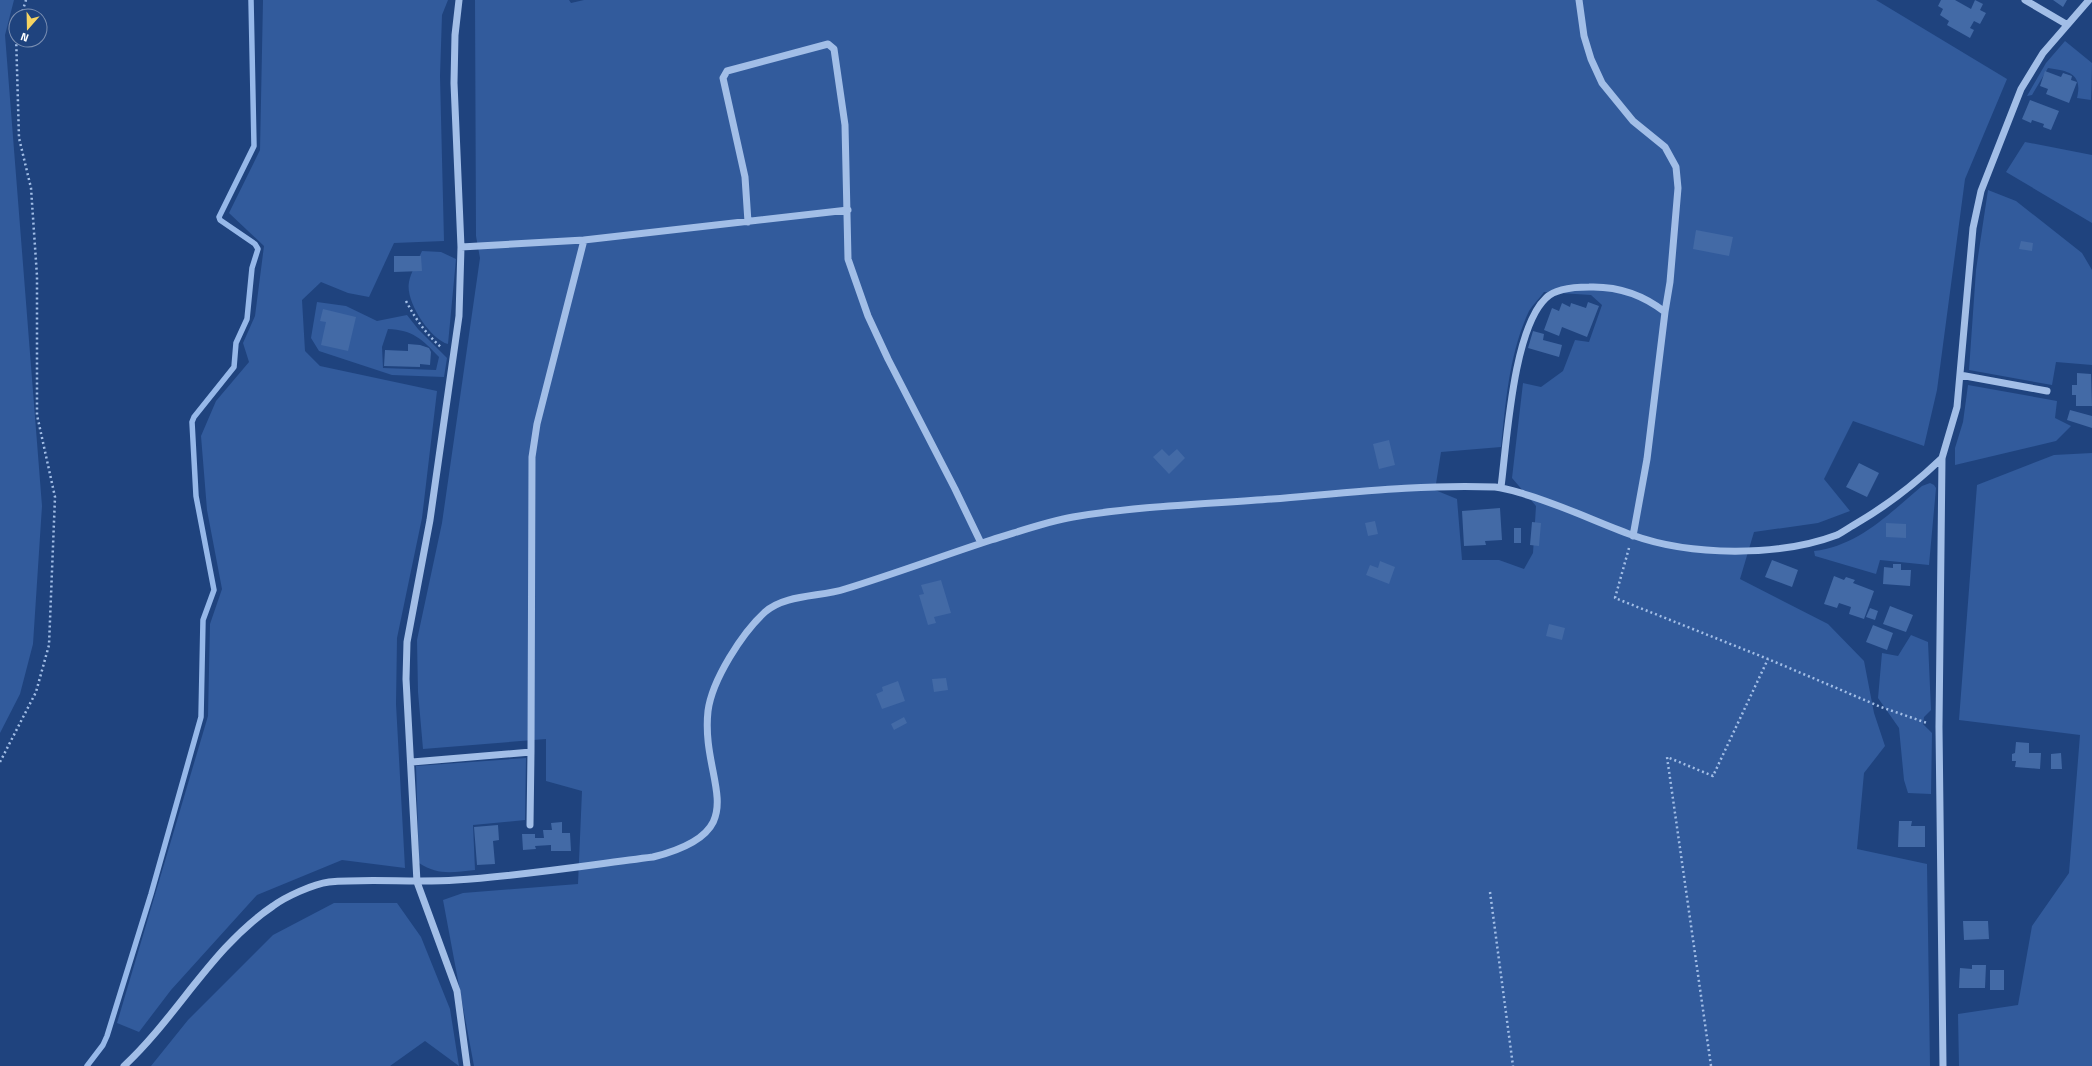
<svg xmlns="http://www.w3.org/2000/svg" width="2092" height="1066" viewBox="0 0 2092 1066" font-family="'Titillium Web',sans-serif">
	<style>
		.green { fill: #325b9c; fill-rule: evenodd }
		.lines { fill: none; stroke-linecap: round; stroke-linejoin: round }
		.stream { stroke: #96b8e9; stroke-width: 5.5 }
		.building { fill: #436aa6 }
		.path { stroke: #a2bee7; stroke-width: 2.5; stroke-dasharray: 2 3; stroke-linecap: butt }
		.minor { stroke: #a2bee7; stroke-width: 7 }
	</style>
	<rect width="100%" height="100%" fill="#1f437e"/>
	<path class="green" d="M0,0H14L5,35L42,506L33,644L20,694L0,733Z
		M263,0H448L442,15L440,76L444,241L394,243L369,297L348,293L321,282L302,300L305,351L320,366L437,391L422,518L397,638L396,704L405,868L342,860L257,895L171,990L139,1032L117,1023L208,716L210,624L222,589L207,510L201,436L216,401L249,362L243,343L255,316L264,246L229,213L260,150Z
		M475,0H569L571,3L584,0H1876L2007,79L1965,179L1937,390L1924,446L1853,421L1824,479L1850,511L1818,523L1754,532L1740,579L1828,624L1864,661L1874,713L1885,746L1864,773L1857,849L1927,864L1930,1066H474L443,900L463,893L578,884L582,791L546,781V739L423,749L418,692L417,640L442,523L480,258L476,236ZM1544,292L1591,295L1602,305L1589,342L1575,340L1563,371L1541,387L1523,383L1512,478L1536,506L1533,553L1524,569L1499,560H1462L1457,499L1435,490L1441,452L1501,447C1506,401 1509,354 1529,311C1533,304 1540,298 1544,292Z
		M2065,41L2092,63L2091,100L2077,98C2083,73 2068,71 2048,68L2032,95L2027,96L2046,63Z
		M2025,142L2092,155V223L2006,172Z
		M1988,190L2016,201L2082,253L2092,270V365L2056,362L2052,385L1969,370L1976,270Z
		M422,251L441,252L456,259L448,344C430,339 405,301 409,282C411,272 418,260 422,251Z
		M317,302L346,306L377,321L407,315L418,329L447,358L444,377L392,375L319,351L311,338ZM388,329C413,330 422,339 439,357L436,370L383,368L382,347Z
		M1968,385L2057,401L2055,418L2071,426L2056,441L1955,465V448L1963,422Z
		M2092,453V1066H1959L1958,1014L2018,1005L2032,926L2069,873L2080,735L1959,720L1977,485L2054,455Z
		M1930,483L1934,485L1936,488L1929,565L1880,560L1876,574L1815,556L1814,551C1858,546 1889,514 1922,486Z
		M1911,635L1928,642L1931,710L1924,717L1923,724L1932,733L1931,794L1908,793L1904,780L1899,728L1878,698L1882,653L1898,656Z
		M526,758L525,820L473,825L475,870C453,872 439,876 419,863L416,766Z
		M334,903H397L421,937L450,1009L459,1066L425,1041L390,1066H151L188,1020L273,935Z"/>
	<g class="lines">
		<path class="stream" d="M87,1066L103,1045L107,1036L151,894L201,717L203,620L214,590L196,496L192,422L194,417L234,367L236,343L247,319L252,268L258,249L255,244L220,220L219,217L254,146L251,0"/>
	</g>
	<path class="building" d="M1941,0H1955L1971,9L1975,0L1983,4L1980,10L1986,13L1980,24L1974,21L1970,28L1974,30L1970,38L1947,25L1949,21L1940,15L1943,9L1938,6Z
		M2053,0H2067L2063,7Z
		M2045,71L2061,77L2063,73L2072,76L2071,80L2077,82L2069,103L2046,94L2048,89L2040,86Z
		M2030,100L2059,111L2051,130L2043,127L2044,124L2032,120L2031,123L2022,119Z
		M1696,230L1733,237L1729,256L1693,249Z
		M2021,241L2033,243L2032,251L2019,249Z
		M394,256H421L422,271L394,272Z
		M1588,302L1599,306L1587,337L1562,327L1559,336L1544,330L1552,308L1559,311L1562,303L1570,307L1571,303L1586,308Z
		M323,309L356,317L348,351L321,345L326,322L320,321Z
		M1533,331L1544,334L1543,340L1562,345L1559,357L1528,348Z
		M408,344L420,345L429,348L431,352L430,365L420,364V367L384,366L385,350L408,351Z
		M2077,373L2091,374L2092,406H2076V395H2072V385H2077Z
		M2070,410L2092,416V428L2067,420Z
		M1389,440L1395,465L1379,469L1373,444Z
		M1162,449L1169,456L1177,449L1185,458L1169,474L1153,457Z
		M1859,463L1879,473L1867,497L1846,487Z
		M1500,508L1502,540L1485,541L1486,545L1464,546L1462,511Z
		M1375,521L1378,534L1368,536L1365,523Z
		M1532,522L1541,523L1539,546L1530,545Z
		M1886,523L1906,524V538L1886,537Z
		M1514,528H1521V543H1514Z
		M1772,560L1798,570L1792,587L1765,577Z
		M1380,561L1395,567L1389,584L1366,575L1370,565L1378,568Z
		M1893,564H1901V570H1911L1910,586L1883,584L1884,567L1893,568Z
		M1834,576L1844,580L1846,577L1855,580L1853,583L1874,591L1864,619L1849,614L1851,607L1839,603L1837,608L1824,604Z
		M941,580L951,613L934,617L936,623L928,625L919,595L924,594L921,585Z
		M1890,606L1913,615L1906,632L1883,624Z
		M1870,608L1878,611L1875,620L1866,617Z
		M1549,624L1565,628L1562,640L1546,636Z
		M1873,625L1893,633L1887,650L1866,642Z
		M946,678L948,690L934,692L932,679Z
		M898,681L905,701L882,709L876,694L883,691L882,687Z
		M904,717L907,723L894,730L891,724Z
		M2016,742L2029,743V753H2041L2040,769L2015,767L2016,761H2012V754L2015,753Z
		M2061,753L2062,769H2051V754Z
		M1899,821H1912L1911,826H1925V847H1898Z
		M562,822V833H570L571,851H551V845L535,846L536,849L523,850L522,834H535V838H544L543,830H552L551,823Z
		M498,825L499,840L493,841L495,864L477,865L474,827Z
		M1963,921H1988L1989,939L1964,940Z
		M1972,965H1986L1985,988H1959L1960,968L1972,969Z
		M1990,970H2004V990H1990Z"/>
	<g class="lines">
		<path class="path" d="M21,16L26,0
			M406,301C416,320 427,335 442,348
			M1629,548L1615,598L1768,659L1881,707L1927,723
			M0,762L36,692L49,645L55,497L37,415V276L31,188L19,138L16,34
			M1490,892L1513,1066
			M1711,1066L1667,757L1713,776L1768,659"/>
		<path class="minor" d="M459,0L455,35L454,83L461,247L459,316L430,520L407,642L406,679L417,882L457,991L467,1066
			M1579,0L1584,36L1591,59L1602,83L1633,121L1665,147L1676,167L1678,188L1670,282L1665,312
			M2025,0L2066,24
			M748,222L745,177L723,78L727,71L828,44L834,49L845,125L848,259L868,316L888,359L955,489L981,543
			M461,247L584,240L848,210
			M1960,375L2047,391
			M1501,487C1507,441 1513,329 1546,298C1556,288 1575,287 1589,287C1618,286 1642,294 1665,312L1647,459L1633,536
			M412,762L531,752L532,457L537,424L584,240
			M530,825L531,752
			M124,1066C177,1017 212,947 273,906C285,897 313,884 329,882C371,878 414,883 456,880C522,876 588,865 653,857C759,830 700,783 708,711C712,680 742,633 765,612C785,594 821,597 845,589C894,574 942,556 991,540C1018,532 1045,522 1073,517C1138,506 1206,504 1272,499C1346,493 1420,484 1495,487C1505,488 1514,491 1524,494C1562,505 1596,522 1632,535C1690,556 1779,557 1837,535C1843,532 1850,527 1857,523C1888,505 1916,483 1942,458
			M1943,1066L1939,727L1942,458L1957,407L1973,228L1981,191L2021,89L2043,53L2089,0"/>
	</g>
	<g transform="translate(28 28) rotate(200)"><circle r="19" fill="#1f437e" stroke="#798eb2"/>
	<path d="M0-3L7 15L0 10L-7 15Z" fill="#f6d462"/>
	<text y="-6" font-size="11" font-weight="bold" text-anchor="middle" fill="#ffffff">N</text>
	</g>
</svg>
